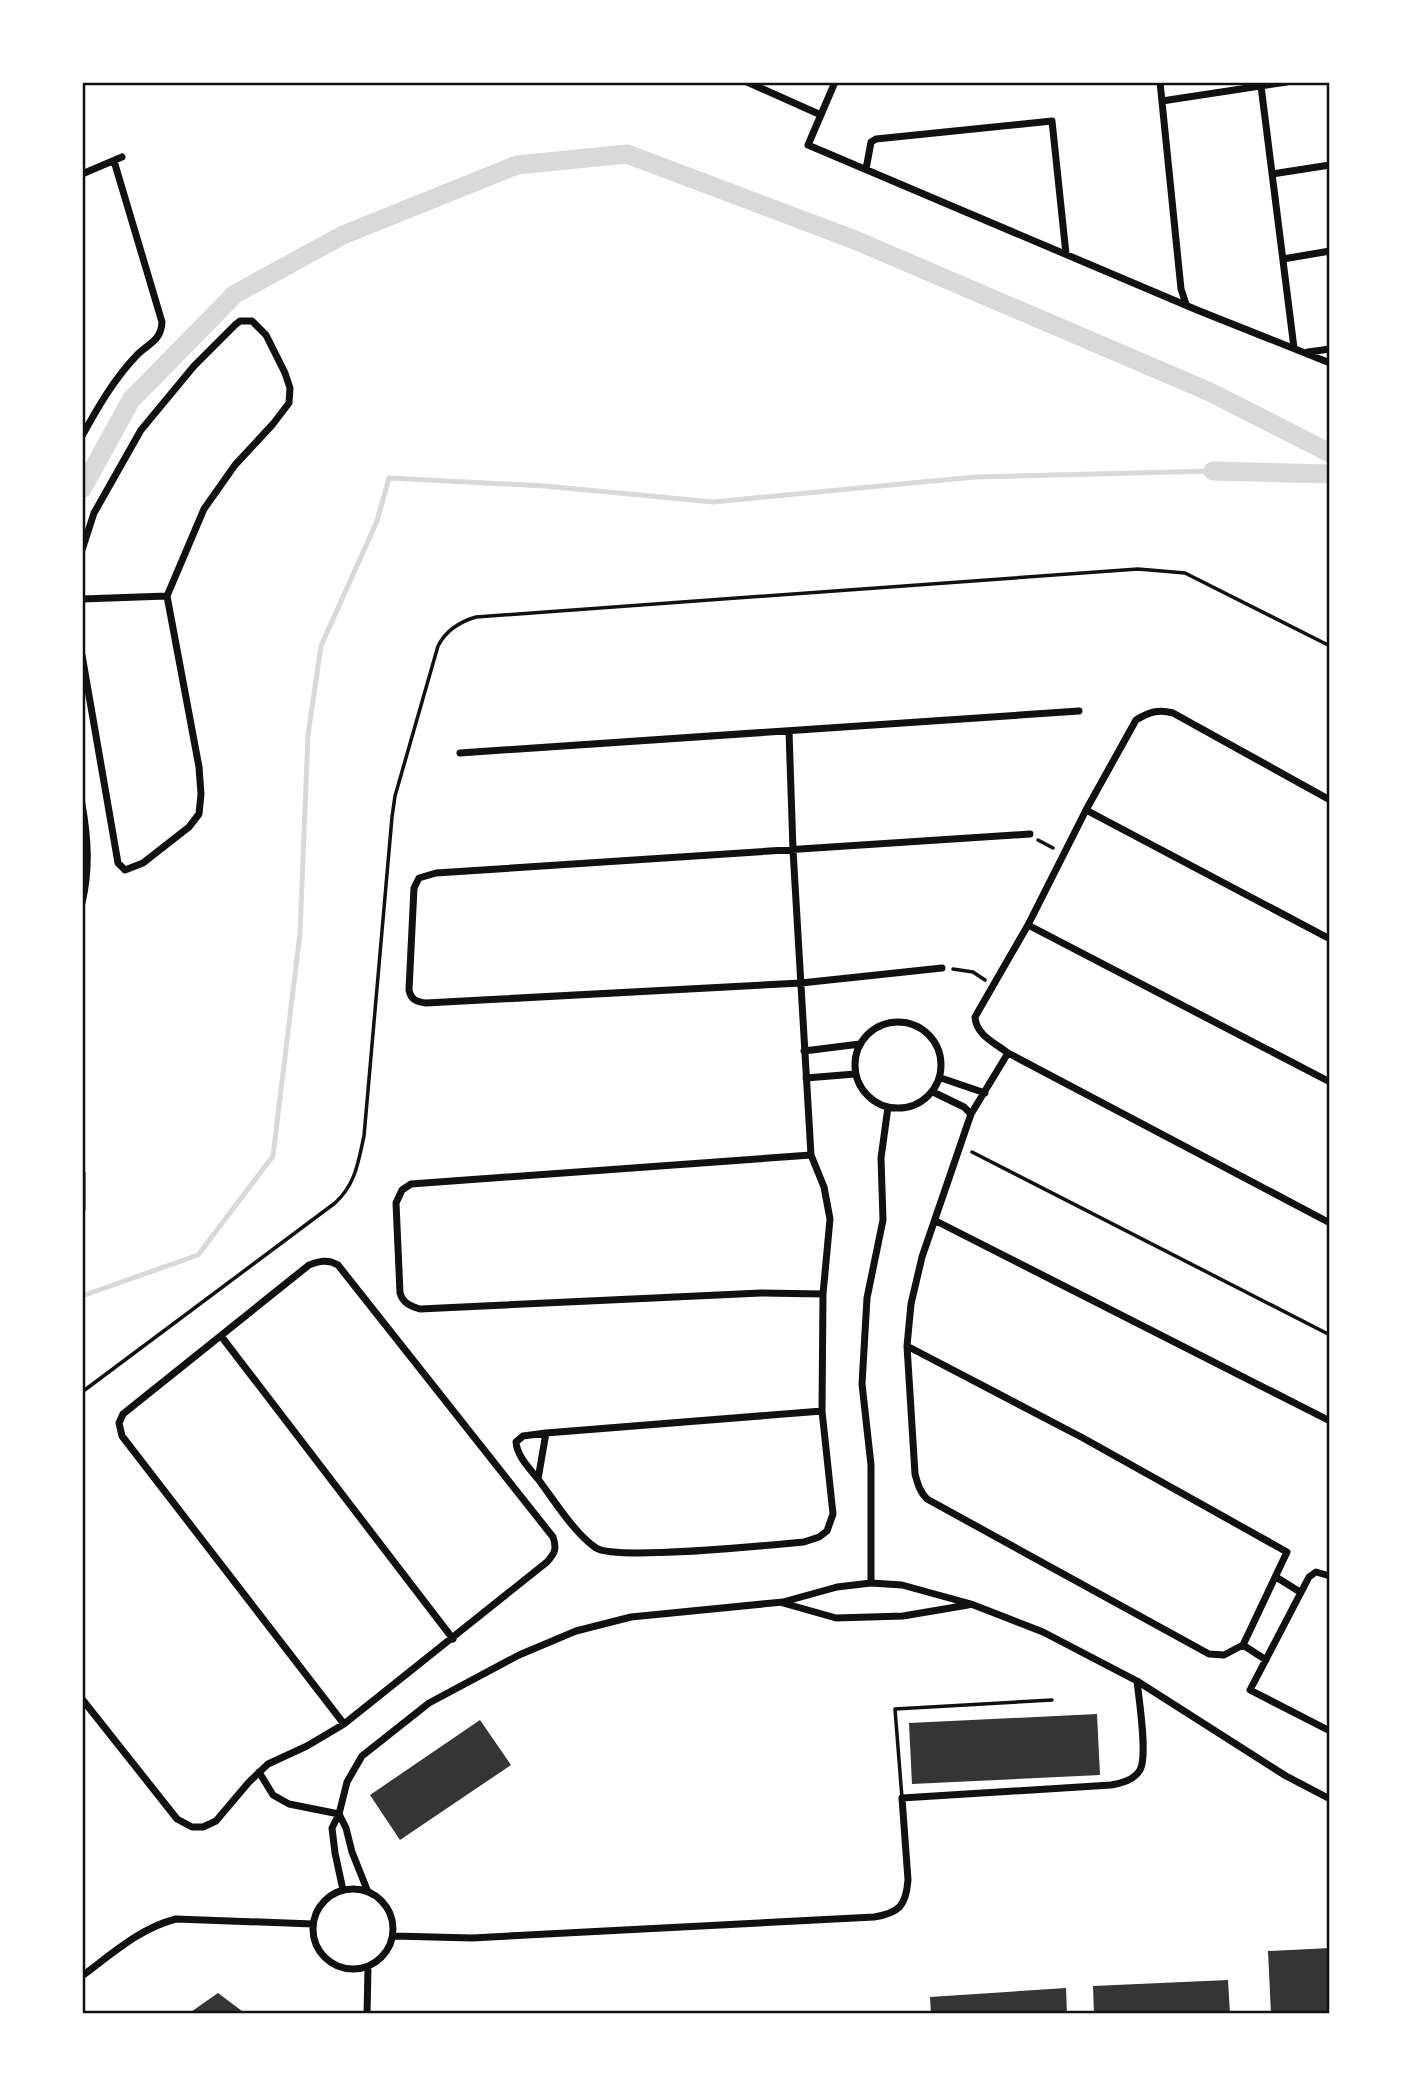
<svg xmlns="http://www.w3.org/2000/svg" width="1412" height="2096" viewBox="0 0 1412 2096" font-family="Poppins,sans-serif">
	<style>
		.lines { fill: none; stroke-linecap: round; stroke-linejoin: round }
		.stream { stroke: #d9d9d9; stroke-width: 5 }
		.canal { stroke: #d9d9d9; stroke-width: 19 }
		.building { fill: #353535 }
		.path { stroke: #111; stroke-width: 3.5 }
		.service { stroke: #111; stroke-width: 3.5 }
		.minor { stroke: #111; stroke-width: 7 }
		.neatline { fill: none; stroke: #111; stroke-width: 2.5 }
	</style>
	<rect width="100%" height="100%" fill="#fff"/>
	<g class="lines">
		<path class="stream" d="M82,1296L198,1255L273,1156L300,933L308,735L321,646L377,521L389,478L545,486L713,502L975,477L1213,471"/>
		<path class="canal" d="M1213,471L1330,474
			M82,489L131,400L235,294L343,235L517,165L627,154L855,240L1210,392L1330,453"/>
	</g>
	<path class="building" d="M1097,1714L1100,1775L912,1784L909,1723Z
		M480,1720L511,1765L400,1840L370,1795Z
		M1330,1948V2014H1271L1268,1951Z
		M1228,1980L1230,2014H1094L1093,1986Z
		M1066,1988L1067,2014H931L930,1997Z
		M218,1993L246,2014H188Z"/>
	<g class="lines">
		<path class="path" d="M1038,840L1053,848
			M953,969L973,972L985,980
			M972,1152L1330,1335"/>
		<path class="service" d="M82,1392L335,1203C356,1184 358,1162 364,1136L392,817L395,796L438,646C446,630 459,622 476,617L1138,569L1185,573L1330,646
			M902,1798L895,1709L1052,1700"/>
		<path class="minor" d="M747,82L821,115
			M835,82L808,145L1197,310L1330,363
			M1160,82L1181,289L1186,304
			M1261,86L1294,348
			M1162,101L1287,82
			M866,169L871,142L876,139L1052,121L1066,254
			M82,174L122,157
			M1272,174L1330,165
			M1283,259L1330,251
			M1308,352L1330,349
			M82,436C98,407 114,379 137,355C149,343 161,341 162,322L114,161
			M82,550L94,513L141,430L194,366L235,325L240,321H252L266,335L285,373L290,388L289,403L273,424L235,465L204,509L167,596L199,767L201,794L199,814L189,827L143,863L125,870L118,863L82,655
			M82,599L167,596
			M789,731L793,850L811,1155L824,1187L830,1219L823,1294L822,1411L833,1514L827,1531L819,1537L804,1542C769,1545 617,1561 596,1548C574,1533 554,1500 538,1479L546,1433L822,1411
			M460,753L1079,711
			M1330,800L1173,713C1158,709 1149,712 1136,720L1086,810L1028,925L975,1017C976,1035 995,1043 1008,1053L1330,1223
			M82,804C88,838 90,869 82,903
			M1086,810L1330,939
			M1028,925L1330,1082
			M942,968L801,983L426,1003C417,1002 411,1000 409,990L414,888L419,878L436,873L1030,834
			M855 1065a43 43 0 1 1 86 0a43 43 0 1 1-86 0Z
			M804,1051L860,1044
			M806,1078L855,1074
			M941,1078L985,1093
			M933,1092L964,1107L971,1114
			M811,1155L411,1184L402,1190L396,1203L400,1293C403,1303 410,1306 420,1309L761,1293L823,1294
			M82,1173V1209
			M936,1221L1330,1421
			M221,1336L453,1639
			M907,1346L1083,1438L1287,1552L1243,1645L1224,1655L1209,1654L927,1499C920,1492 918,1485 915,1474L907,1346L911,1304L922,1257L971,1114L1008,1053
			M538,1479C529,1468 517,1456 516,1442L523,1436L546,1433
			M1330,1576L1316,1572L1309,1577L1250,1690L1330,1731
			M1276,1577L1300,1592
			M871,1583V1465L862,1384L867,1298L883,1220L881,1158L888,1107
			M783,1603L836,1618L903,1616L968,1605
			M1243,1645L1266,1660
			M82,1699L177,1819L192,1827H203L216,1821L249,1782L268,1764L307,1746L344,1724L547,1562C555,1553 557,1549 553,1537L338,1265C328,1259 319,1261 309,1265L123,1414L119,1423L122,1436L344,1724
			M259,1772L273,1795L289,1804L339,1814
			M339,1814L346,1828L352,1852L368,1892
			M313 1929a40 40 0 1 1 80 0a40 40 0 1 1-80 0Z
			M343,1890L335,1853L332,1828L339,1814L347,1782L362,1756L429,1703L519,1655L576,1631L631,1617L783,1602L837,1587L871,1583L902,1585L971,1604L1043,1632L1137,1681L1286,1776L1330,1799
			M393,1936L472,1938L874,1917C899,1913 906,1906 908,1880L902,1798L1111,1785C1122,1783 1134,1780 1140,1770C1148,1756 1139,1700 1137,1681
			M82,1976C112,1954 140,1928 176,1919L313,1924
			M367,2014L368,1967"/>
	</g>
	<rect width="1412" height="2096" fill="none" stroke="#ffffff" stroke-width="168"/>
	<rect x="84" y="84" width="1244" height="1928" class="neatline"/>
</svg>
